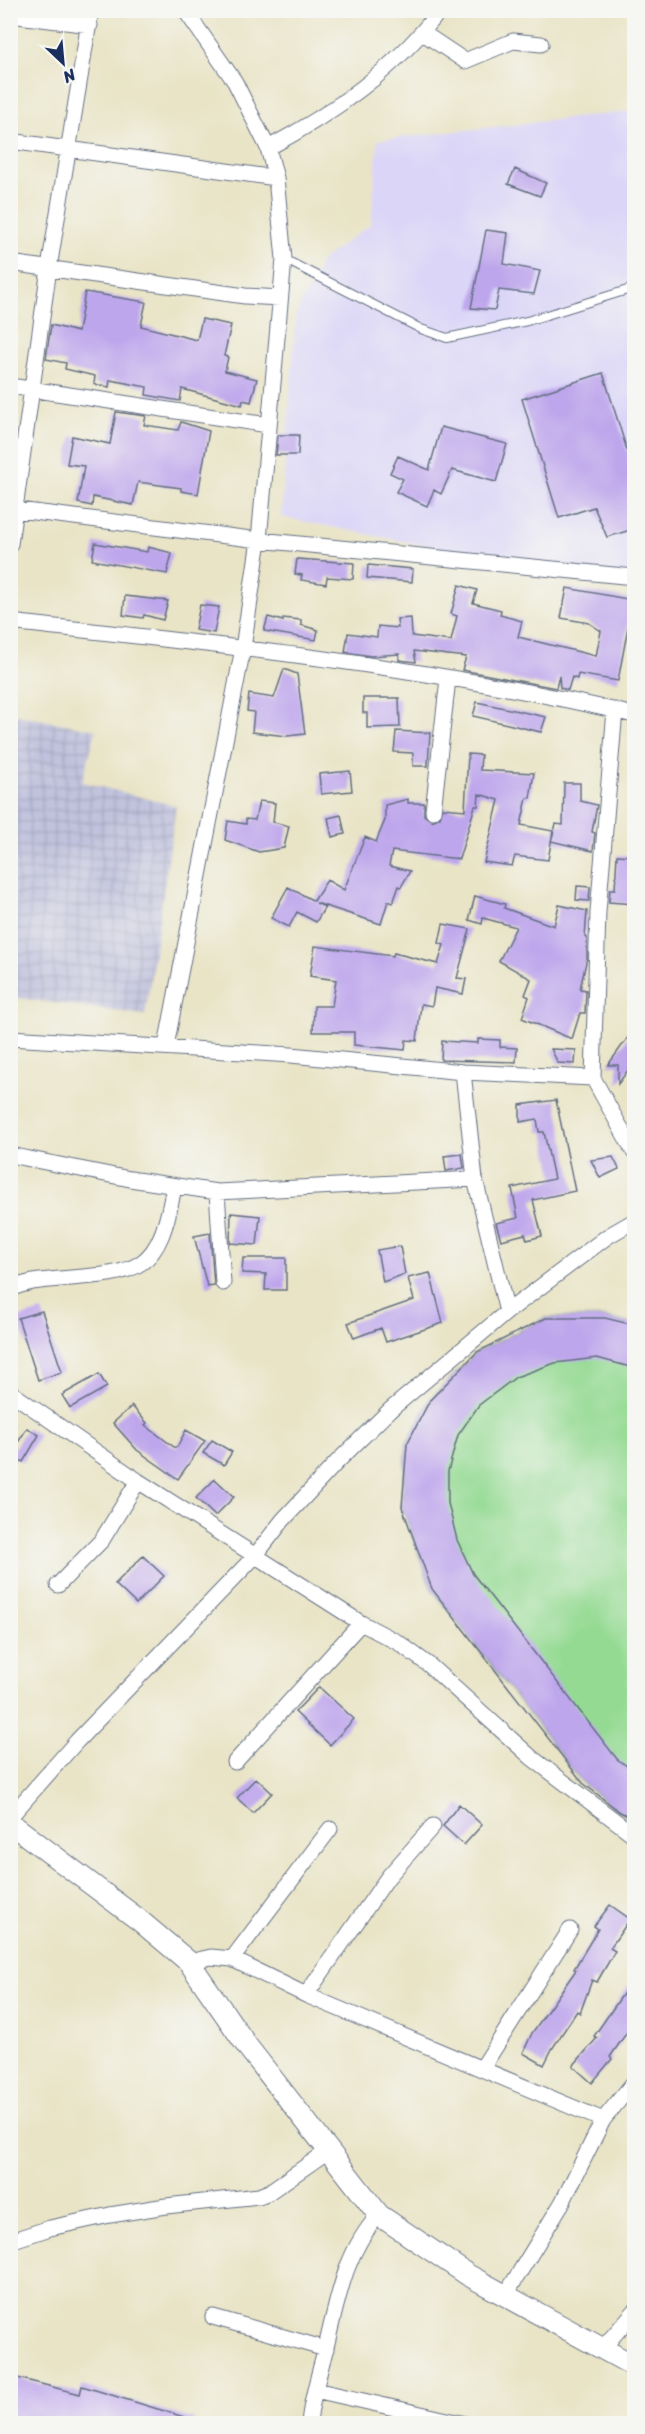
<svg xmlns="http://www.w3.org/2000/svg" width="645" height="2434" viewBox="0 0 645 2434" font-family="Sriracha,sans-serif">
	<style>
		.built { fill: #dbd6f7 }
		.industrial { fill: url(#industrial-grid) }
		.park { fill: #94da93; stroke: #588478; stroke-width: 1.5 }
		.building { fill: #bea6ec }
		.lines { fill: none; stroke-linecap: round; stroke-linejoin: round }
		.lane-casing { stroke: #636e82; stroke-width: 10 }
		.street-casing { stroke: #636e82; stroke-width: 17 }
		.secondary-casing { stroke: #636e82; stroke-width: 23 }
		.lane { stroke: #fff; stroke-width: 8 }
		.street { stroke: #fff; stroke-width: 15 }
		.secondary { stroke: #fff; stroke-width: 21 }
	</style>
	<defs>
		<pattern id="industrial-grid" width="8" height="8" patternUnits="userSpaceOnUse" patternTransform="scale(1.5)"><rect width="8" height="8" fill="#c1c2dd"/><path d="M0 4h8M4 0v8" fill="none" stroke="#a5a7c0"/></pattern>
	</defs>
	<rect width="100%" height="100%" fill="#f6f6f2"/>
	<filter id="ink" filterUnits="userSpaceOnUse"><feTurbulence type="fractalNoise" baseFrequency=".0167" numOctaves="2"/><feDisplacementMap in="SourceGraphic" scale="12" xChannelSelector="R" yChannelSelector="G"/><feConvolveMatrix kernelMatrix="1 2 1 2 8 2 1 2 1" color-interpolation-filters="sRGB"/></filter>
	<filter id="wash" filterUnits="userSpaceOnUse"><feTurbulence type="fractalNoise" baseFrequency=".008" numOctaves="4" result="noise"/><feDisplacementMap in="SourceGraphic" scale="24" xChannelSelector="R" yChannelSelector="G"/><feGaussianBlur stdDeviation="1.35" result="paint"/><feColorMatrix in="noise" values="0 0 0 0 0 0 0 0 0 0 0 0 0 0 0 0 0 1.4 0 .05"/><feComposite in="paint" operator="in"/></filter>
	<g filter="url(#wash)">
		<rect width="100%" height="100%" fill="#e9e4c6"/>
		<path class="built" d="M634,111V587L281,517L296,314L322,260L371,224L378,140Z"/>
		<path class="industrial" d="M11,714L96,730L82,782L176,806L145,1015L11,997Z"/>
		<path class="park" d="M546,1318H605L634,1325V1819L618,1811L583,1783L432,1589L402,1507L407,1444L430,1400L477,1352Z"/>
		<g id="blocks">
			<path class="building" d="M515,169L546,183L540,196L508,184Z
				M486,230L508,233L504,264L540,271L534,294L499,290L495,310L471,308Z
				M85,292L146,302L141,326L197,340L202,319L231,325L224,356L228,357L225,371L257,379L251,402L243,400L242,405L182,389L180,401L146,395L147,387L110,380L109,387L94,384L95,376L65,369L66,363L46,359L51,325L78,332Z
				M603,373L634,473V529L607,537L594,507L559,518L522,399Z
				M116,412L146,416L144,425L178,430L181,422L209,431L198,494L181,491V488L138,482L133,505L93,497L92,506L78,503L84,466L67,464L72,436L110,444Z
				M441,427L507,444L496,482L452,470L441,494L434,490L427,506L396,492L403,479L390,473L398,456L429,470Z
				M278,435H299L298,455H276Z
				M95,543L147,552L148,547L172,553L167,574L92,560Z
				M297,559L354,563L353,579L327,577L326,584L301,580L302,575L295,574Z
				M368,565L413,569L412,582L367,578Z
				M459,585L477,590L473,603L501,610L500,615L522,621L518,637L596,656L601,631L589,623L561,618L567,588L633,600L618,681L578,674L577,679L572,677L568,690L560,688L559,676L556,688L462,670L466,657L414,651L416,662L399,660V654L371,656L345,652L348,633L377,637L378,626L398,628L397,619L411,618L412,636L451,641L457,616L451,614Z
				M125,596L168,601L163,620L144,615L143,618L123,615Z
				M200,605L219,607L214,633L195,630Z
				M268,617L283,621V618L301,620V625L318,630L316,640L264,631Z
				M284,669L297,674L305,734L287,736L252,732L254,712L247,711L249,694L274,698Z
				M363,698H399L400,727L367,728V713H363Z
				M477,702L546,717L541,732L473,716Z
				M396,731L430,733L428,766H413V753L394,752Z
				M468,754L481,755L480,770L534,773L530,798H527L521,825L553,831L548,860L515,856L512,866L484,862L499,800L479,794L478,806H475L459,859L392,851L389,866L410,871L401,887L399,886L393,903L388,901L381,924L316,903L325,907L316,922L297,912L289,927L271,918L288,887L314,901L327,880L344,890L365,837L376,842L385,820V805L408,799V803H424V815L432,821L440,817L443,808L465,810Z
				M350,771L352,791L321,794L319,774Z
				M564,783H580V801L597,805L592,832L595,833L593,851L551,841L556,824L563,825Z
				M259,801L275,803L273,822L289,826L284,848L259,852L225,840L228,821L246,824V819L255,820Z
				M341,815L345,834L332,837L328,818Z
				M617,855L634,856V904L609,902L610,889H615Z
				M577,886L590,887L589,901L576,900Z
				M475,896L505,904L504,908L554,926L559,905L587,911L585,937L587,938V958L580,989L586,990L585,1013H580L572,1039L522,1018L529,997L525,995L531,979L499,961L516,927L483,918L482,924L469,920Z
				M443,924L470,929L457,978L466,979L463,994L435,988L432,1006L421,1004L417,1041L406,1040L405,1050L354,1045V1032H313L314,1006H332L336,980L310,976L315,946L393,956L394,953L438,964L444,945L439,943Z
				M634,1029V1062L618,1084V1065H608Z
				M478,1039L500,1040V1047L517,1048L516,1062L441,1060L442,1041L478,1043Z
				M551,1049L576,1050L575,1064L558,1063Z
				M556,1100L575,1191L533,1200L542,1236L527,1240L525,1234L501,1240L496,1223L518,1218L512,1188L554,1179L544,1132H539L537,1119L520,1122V1105Z
				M462,1154L464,1168L446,1171L444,1156Z
				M613,1157L619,1169L600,1178L591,1160Z
				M231,1213L260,1216L257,1245L230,1243Z
				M210,1233L214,1285L207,1286L194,1236Z
				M400,1246L405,1274L383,1282L377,1250Z
				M243,1258H286V1290H265L266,1274L242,1273Z
				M430,1273L443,1323L386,1342L381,1328L354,1338L348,1323L414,1300L408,1278Z
				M42,1311L62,1372L38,1380L18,1318Z
				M546,1318H605L634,1325V1368L597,1358L555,1363L516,1377L479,1405L458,1435L448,1471V1503L457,1540L473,1574L617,1759L634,1771V1819L620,1812L583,1783L432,1589L402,1507L407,1444L430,1400L477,1352Z
				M99,1374L107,1387L70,1408L62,1395Z
				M132,1406L147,1423L145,1425L174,1447H177L186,1430L205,1441L178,1479L137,1450L113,1423Z
				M27,1428L39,1435L23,1462L10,1455Z
				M212,1440L232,1452L224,1465L203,1453Z
				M215,1479L234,1497L215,1516L196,1498Z
				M143,1556L164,1576L136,1604L115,1584Z
				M319,1687L354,1719L330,1745L295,1712Z
				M256,1778L272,1793L253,1813L237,1798Z
				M459,1804L482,1825L464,1845L443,1826Z
				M610,1905L630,1919L610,1948L615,1951L597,1982L592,1980L580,2013L577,2011L552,2049L544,2065L523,2053L532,2033L576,1970L574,1969L598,1929L594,1926Z
				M634,1978V2022L610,2057L612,2059L592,2083L573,2066L597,2038L594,2036Z
				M10,2376L80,2394L82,2386L194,2420L193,2424H10Z"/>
		</g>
	</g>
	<g filter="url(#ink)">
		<use href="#blocks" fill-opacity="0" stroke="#636e82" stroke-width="1.5"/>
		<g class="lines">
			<g class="lane-casing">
				<path id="lane" d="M284,259L421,329L447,338L527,321L634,288"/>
			</g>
			<g class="street-casing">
				<path id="street" d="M10,15L90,25
					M423,33L465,61L513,41L541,44
					M10,141L276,178
					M268,148C333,113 395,70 440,10
					M10,263L245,296L280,298
					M10,386L268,425
					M10,509L259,540L634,577
					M10,544L49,268L91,10
					M10,622C218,645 431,666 634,715
					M615,710L598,912L593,1078L634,1152
					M433,811L448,679
					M10,1038L291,1055L463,1072L593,1078
					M166,1046L243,648L259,540L284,259L276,178L268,148L235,82L185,10
					M463,1072L475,1179L507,1312
					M10,1155L130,1179L217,1192L475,1179
					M217,1192L223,1283
					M10,1289C27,1281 42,1281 59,1279C141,1273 159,1272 174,1186
					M10,1392L138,1481L361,1623L399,1643L429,1665L532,1758L634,1835
					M58,1585L102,1540L138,1481
					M235,1762L361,1623
					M10,1817L77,1741L255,1556L283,1520L337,1462L390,1410L507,1312L608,1236L634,1221
					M232,1959L330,1829
					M189,1962L211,1957L232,1959L306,1995L603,2120
					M306,1995L388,1877L433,1826
					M482,2068L570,1930
					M10,2241L50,2228L110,2215L166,2206L259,2196L269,2192L328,2151
					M505,2296L562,2203L603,2120L634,2082
					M213,2317L326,2349
					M602,2349L634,2312
					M315,2390L465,2424
					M309,2424C311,2399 319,2375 325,2351C337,2304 344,2252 379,2215"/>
			</g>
			<g class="secondary-casing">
				<path id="secondary" d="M10,1823L139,1920L189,1962L247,2046L379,2215L468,2275L634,2366"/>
			</g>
			<use href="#lane" class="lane"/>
			<use href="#street" class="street"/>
			<use href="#secondary" class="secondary"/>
		</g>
	</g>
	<rect width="645" height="2434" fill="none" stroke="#f6f6f2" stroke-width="36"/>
	<g transform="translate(63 63) rotate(154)" stroke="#f6f6f2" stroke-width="4.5" paint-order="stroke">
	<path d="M0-4.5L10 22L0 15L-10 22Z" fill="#1b2f5e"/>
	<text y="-9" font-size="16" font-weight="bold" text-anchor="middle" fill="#1b2f5e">N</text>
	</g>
</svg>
